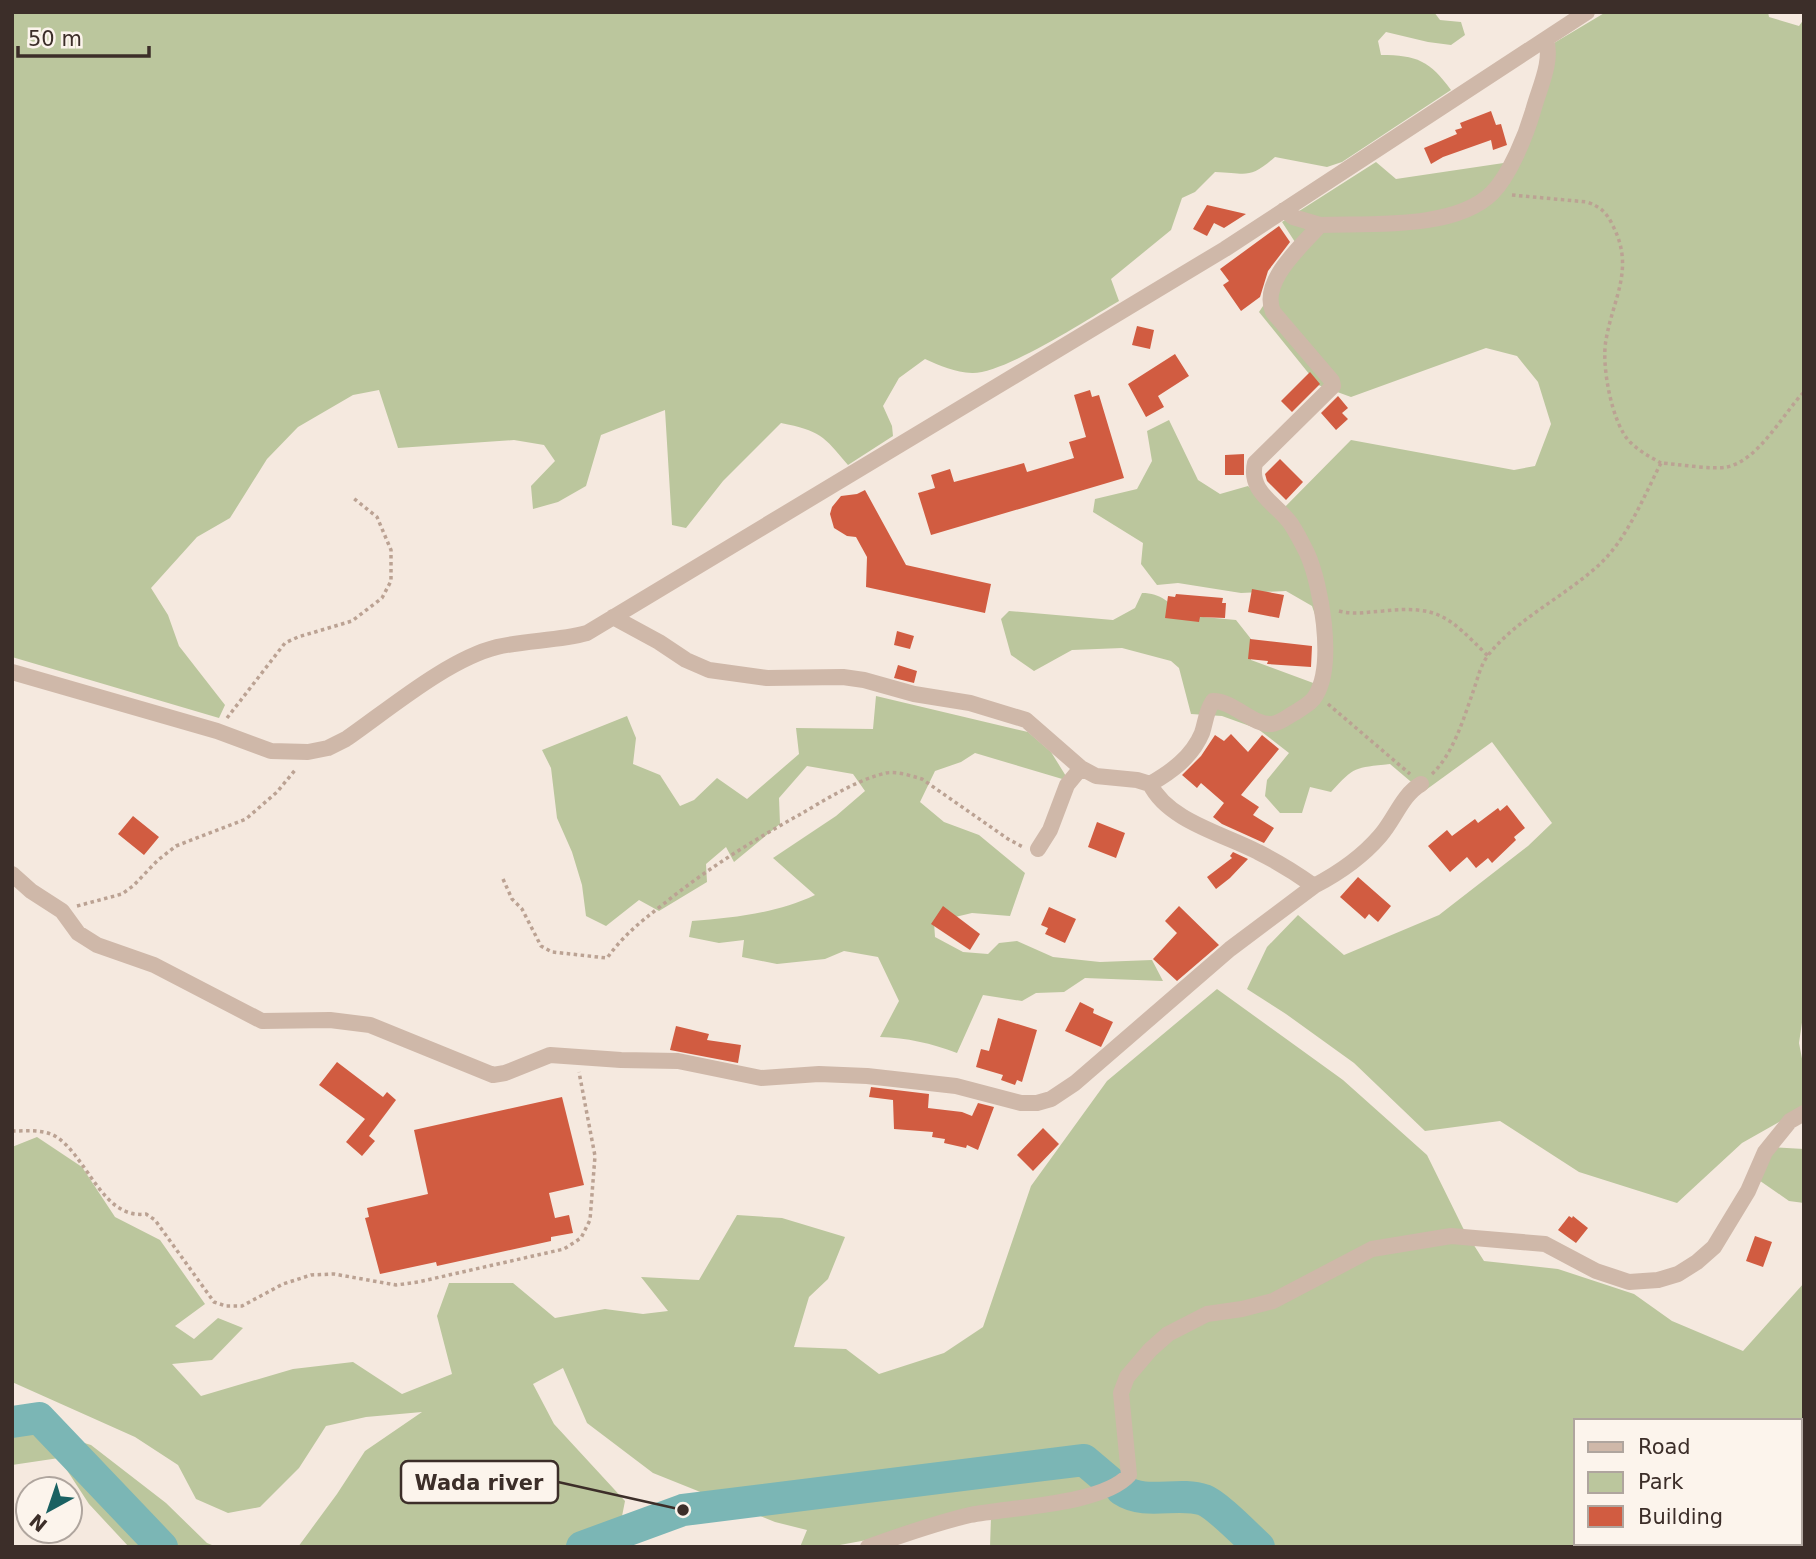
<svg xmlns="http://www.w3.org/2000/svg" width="1816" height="1559" viewBox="0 0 1816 1559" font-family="'DejaVu Sans',sans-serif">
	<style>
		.green { fill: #bbc69d; fill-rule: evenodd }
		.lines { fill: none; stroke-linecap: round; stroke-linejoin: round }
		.river { stroke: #7bb6b5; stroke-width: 32 }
		.building { fill: #d15c41 }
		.path { stroke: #bba293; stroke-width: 3.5; stroke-dasharray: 3.5 3.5; stroke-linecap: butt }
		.minor { stroke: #cfb8a9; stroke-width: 16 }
		.leader { fill: none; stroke: #3c2e29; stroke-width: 2.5 }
		.callout-dot { fill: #3c2e29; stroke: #fcf4ec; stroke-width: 2.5 }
		.callout { fill: #fcf4ec; stroke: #3c2e29; stroke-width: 2.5 }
		.callout-label { font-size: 21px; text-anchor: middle; font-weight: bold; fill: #3c2e29 }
	</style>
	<rect width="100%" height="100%" fill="#f5e9df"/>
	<path class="green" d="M12,12H1434L1440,20L1461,22L1465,35L1451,45L1428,42L1386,32L1378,41L1381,55C1417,55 1430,61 1451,90L1342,162L1327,167L1275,157C1249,180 1247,173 1215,172L1195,192L1182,198L1171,230L1111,279L1119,301C1088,319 1004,374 972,373C955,372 940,366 925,359L899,378L883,406L892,426L893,436L848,465C823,435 820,431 781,423L723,481L686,528L672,525L665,410L601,435L586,486L558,502L533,509L531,486L555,461L544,445L514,440L398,448L379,390L353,395L298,427L267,459L230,518L197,537L151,588L168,615L179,646L225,705L219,718L12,657Z
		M1606,12H1768L1769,17L1799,26L1804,19V1009L1799,1043L1804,1069V1108L1742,1143L1677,1203L1579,1172L1500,1121L1425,1131L1354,1063L1286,1014L1247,989L1267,947L1298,915L1344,955L1439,915L1528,846L1552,823L1492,742L1423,792L1390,764C1354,768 1355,766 1331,792L1310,787L1302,813H1280L1265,796L1267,780L1289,753L1258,729L1222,716L1191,714L1179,668L1171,661L1122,648L1072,650L1034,671L1011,655L1001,619L1009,611L1113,620L1135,608L1142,593C1161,593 1170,603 1182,615L1236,620L1251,639V660L1316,684L1324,641L1312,606L1286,591L1241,593L1178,583L1157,585L1141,564L1143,543L1093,512L1095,499L1137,489L1152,461L1147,431L1169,420L1198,480L1220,494L1248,486L1277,515L1351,440L1514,470L1535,466L1551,424L1538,382L1517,356L1486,348L1351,397L1318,385L1259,312L1281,279L1295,242L1282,222L1376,162L1396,179L1517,161L1554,43Z
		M876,696L1028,732L1051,752L1069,781L975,753L961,762L935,771L920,802L944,822L979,835L1025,873L1010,916L972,913L934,922L935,937L963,952L988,954L999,943L1017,941L1053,957L1100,962L1152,960L1163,981L1085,978L1064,992L1036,993L1022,1001L983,995L957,1053C931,1043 907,1038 880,1037L899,1001L878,957L844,951L825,959L777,964L742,957L744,940L719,943L689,937L692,921C734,918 777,913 815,895L773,858L836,816L865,791L853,774L807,766L779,798L780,824L734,862L726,847L706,864L707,882L659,911L639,900L606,926L586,916L582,885L572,852L557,818L551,768L542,750L627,716L636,738L633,764L660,775L680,806L694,800L717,778L747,799L799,754L796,728L873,729Z
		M1217,989L1343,1080L1427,1155L1463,1228L1484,1261L1558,1269L1634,1294L1672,1321L1743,1351L1804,1283V1547H990L991,1517L829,1547H800L807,1530L775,1522L653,1473L587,1423L563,1368L533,1384L554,1424L625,1501L616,1547H298L337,1494L365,1451L422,1412L366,1417L326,1426L299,1468L260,1507L228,1513L196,1499L178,1465L135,1437L12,1382V1147L37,1137L82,1167L115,1217L160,1240L205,1304L175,1326L194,1339L218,1318L243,1328L212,1360L172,1364L201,1396L293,1369L353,1362L402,1394L452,1374L437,1316L449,1283H513L555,1318L605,1309L643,1314L668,1311L641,1277L699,1280L737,1215L782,1218L845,1237L828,1279L809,1297L794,1347L846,1349L879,1374L944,1353L983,1327L1031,1186L1107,1081ZM1576,1421H1800V1543H1576Z
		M1767,1147L1804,1149V1203L1789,1201L1753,1176Z
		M28,1426L91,1445L166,1503L207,1543L217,1547H129L89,1504L59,1458L12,1465V1431Z"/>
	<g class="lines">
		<path class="river" d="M12,1422L39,1418L162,1547
			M1122,1490C1146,1506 1178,1491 1204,1500C1217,1505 1247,1536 1259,1547
			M582,1547L683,1510L1084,1460L1110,1482"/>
	</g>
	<path class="building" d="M1491,111L1496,125L1501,124L1507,145L1493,150L1491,140L1443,157L1431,164L1424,148L1457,134L1455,130L1462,128L1460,123Z
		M1207,205L1246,214L1224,228L1214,223L1207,236L1193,229Z
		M1279,226L1290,242L1268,271L1260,297L1241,311L1223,285L1229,281L1220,269Z
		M1137,326L1154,330L1150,349L1132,345Z
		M1175,354L1189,376L1158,396L1164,407L1146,417L1128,384Z
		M1310,372L1320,384L1292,412L1281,401Z
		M1090,390L1092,397L1099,395L1124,478L931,535L918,493L935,488L931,475L950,469L954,482L1024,463L1027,472L1074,458L1069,442L1086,437L1074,395Z
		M1338,396L1348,408L1342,413L1348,419L1336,430L1321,413Z
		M1244,454V475H1225V455Z
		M1280,459L1303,482L1286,500L1267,481L1265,474Z
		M865,490L906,565L991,584L985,613L866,587L867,557L856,537L847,536L834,528L830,514L832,507L841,496L857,494Z
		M1252,589L1284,595L1279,618L1248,612Z
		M1176,594L1223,598L1222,603H1226L1225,618L1200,617L1199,622L1165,618L1168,596L1175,597Z
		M897,631L914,636L910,649L894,645Z
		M1250,639L1312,646L1311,667L1267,664L1268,661L1248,659Z
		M898,665L917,671L914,683L894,678Z
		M1231,734L1248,752L1262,735L1279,749L1241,795L1259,807L1253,815L1274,828L1264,843L1222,824L1213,817L1224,803L1201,783L1197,788L1182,775L1201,756L1215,735L1224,741Z
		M1507,805L1525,828L1514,837L1516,840L1492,863L1488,858L1476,868L1467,857L1450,872L1428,846L1447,830L1452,836L1475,819L1478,823L1498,808L1500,811Z
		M133,816L159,837L144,855L118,834Z
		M1097,822L1125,833L1116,858L1088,847Z
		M1233,852L1248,859L1230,878L1216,889L1207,877L1232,858L1230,856Z
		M1358,877L1391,906L1378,922L1369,914L1365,919L1340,897Z
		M943,906L980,934L970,950L931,924Z
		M1179,906L1219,945L1177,981L1153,959L1177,933L1165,921Z
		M1049,907L1076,919L1065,943L1045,934L1048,928L1041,925Z
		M1080,1002L1094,1009L1093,1013L1113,1022L1101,1047L1065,1031Z
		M998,1018L1037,1030L1022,1082L1017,1080L1015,1085L1001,1080L1003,1075L976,1067L981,1049L989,1051Z
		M676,1026L709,1034L707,1040L741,1045L738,1063L670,1050Z
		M337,1062L383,1097L387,1092L396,1100L369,1136L375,1141L362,1156L346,1142L365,1119L319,1085Z
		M871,1087L929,1094L928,1108L962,1112L972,1116L978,1103L994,1107L978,1150L967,1145L966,1148L944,1143L945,1139L932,1137L933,1132L894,1129L893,1100L869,1097Z
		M562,1097L584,1185L549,1193L555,1218L569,1215L573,1233L551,1237V1241L437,1266L436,1262L380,1274L365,1218L369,1217L367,1208L428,1194L414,1130Z
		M1043,1128L1059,1144L1033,1171L1017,1155Z
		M1569,1216L1572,1218L1573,1216L1588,1228L1576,1243L1558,1230Z
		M1755,1236L1772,1242L1763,1267L1746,1261Z"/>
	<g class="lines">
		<path class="path" d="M1512,195L1587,202C1601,207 1607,213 1613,226C1635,269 1613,298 1606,340C1601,365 1612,424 1630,442C1639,451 1650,457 1661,463
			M1339,611C1354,615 1367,612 1383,611C1439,605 1449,617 1488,656
			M1328,704L1410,774
			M227,718L285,643L298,637L352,621L382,598L391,581V550L377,517L352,497
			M1432,774C1454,753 1464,717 1474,689C1478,677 1481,664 1489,654C1519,617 1566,596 1601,563C1628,537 1644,496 1661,463C1677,464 1713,470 1727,467C1759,460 1782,415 1804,392
			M503,879L512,899L522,909L541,946L552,952L607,958C624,935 639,923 661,906C704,871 750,842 799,815C825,800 856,780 886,773C898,771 911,776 922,779L1008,839L1023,847
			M77,906L122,894L133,886L158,860L176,846L246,819L277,792L296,769
			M12,1131C27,1131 42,1129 55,1136C87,1155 102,1220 146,1214L155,1220L214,1302L226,1306H242L283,1284L311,1275L334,1274L396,1285L418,1282L564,1249L581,1238L590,1220L595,1156L579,1072"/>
		<path class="minor" d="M1284,210L1293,217L1320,225
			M613,617L659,642L686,660L709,670L767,678L843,677L864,680L914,694L970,703L1026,720L1081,768L1096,776L1137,780L1150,784C1168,821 1224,834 1258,852C1278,862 1296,873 1314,886C1339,873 1362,857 1380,836C1395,819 1402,795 1421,784
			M12,672L217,731L271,751L308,752L328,748L346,739C388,710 448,659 497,647C527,640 558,641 587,633L1225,249L1587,12
			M1150,784C1171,772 1192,757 1202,733C1206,721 1206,711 1213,701C1234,701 1253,726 1272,724C1281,723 1288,716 1296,712C1303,707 1312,703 1316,695C1335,663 1321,584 1307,553C1302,543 1297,533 1291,524C1276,503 1248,492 1255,463L1333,386L1332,381L1273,312C1260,281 1301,247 1320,225C1369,223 1455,230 1492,193C1510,175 1526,135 1533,111C1539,88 1553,62 1546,39
			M1038,849L1050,830L1067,785L1081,768
			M12,874L31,891L62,911L78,933L97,945L154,965L262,1021L330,1020L370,1025L493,1075L505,1073L550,1055L621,1060L678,1061L761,1078L819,1074L867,1076L956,1086L1021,1103H1037L1051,1099L1075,1083L1230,949L1314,886
			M868,1547C902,1535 935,1523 970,1515C1010,1507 1102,1505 1129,1475L1121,1393L1127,1377L1150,1350L1168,1334L1207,1314L1242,1309L1273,1301L1372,1249L1451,1236L1545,1244L1596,1271L1629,1282L1658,1280L1678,1274L1697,1262L1714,1247L1748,1191L1765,1152L1790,1121L1804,1113"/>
	</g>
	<path class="leader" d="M683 1510L558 1482"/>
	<circle class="callout-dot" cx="683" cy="1510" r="7"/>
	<rect class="callout" x="401" y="1461" width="157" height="42" rx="7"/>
	<g class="callout-label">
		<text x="479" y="1490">Wada river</text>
	</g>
	<rect width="1816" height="1559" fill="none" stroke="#3c2e29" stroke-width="28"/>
	<rect x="1574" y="1419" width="228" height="126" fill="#fcf4ec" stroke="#afa59e" stroke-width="2"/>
	<rect x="1588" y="1442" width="35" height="10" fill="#cfb8a9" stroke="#afa59e" stroke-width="2"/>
	<text x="1638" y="1454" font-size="21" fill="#3c2e29">Road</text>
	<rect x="1588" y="1472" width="35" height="21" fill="#bbc69d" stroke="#afa59e" stroke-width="2"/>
	<text x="1638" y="1489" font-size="21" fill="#3c2e29">Park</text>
	<rect x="1588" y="1506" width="35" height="21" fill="#d15c41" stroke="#afa59e" stroke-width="2"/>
	<text x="1638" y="1524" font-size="21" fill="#3c2e29">Building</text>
	<g transform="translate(49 1510) rotate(220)"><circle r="33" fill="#fcf4ec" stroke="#afa59e" stroke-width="2"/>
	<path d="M0-5L12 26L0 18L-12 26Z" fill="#1a6162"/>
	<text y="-10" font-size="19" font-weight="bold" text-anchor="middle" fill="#3c2e29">N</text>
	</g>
	<path d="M18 46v10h131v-10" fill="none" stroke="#3c2e29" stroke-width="3.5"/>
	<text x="28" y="46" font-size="21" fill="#3c2e29" stroke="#fcf4ec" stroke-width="5" paint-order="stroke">50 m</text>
</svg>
